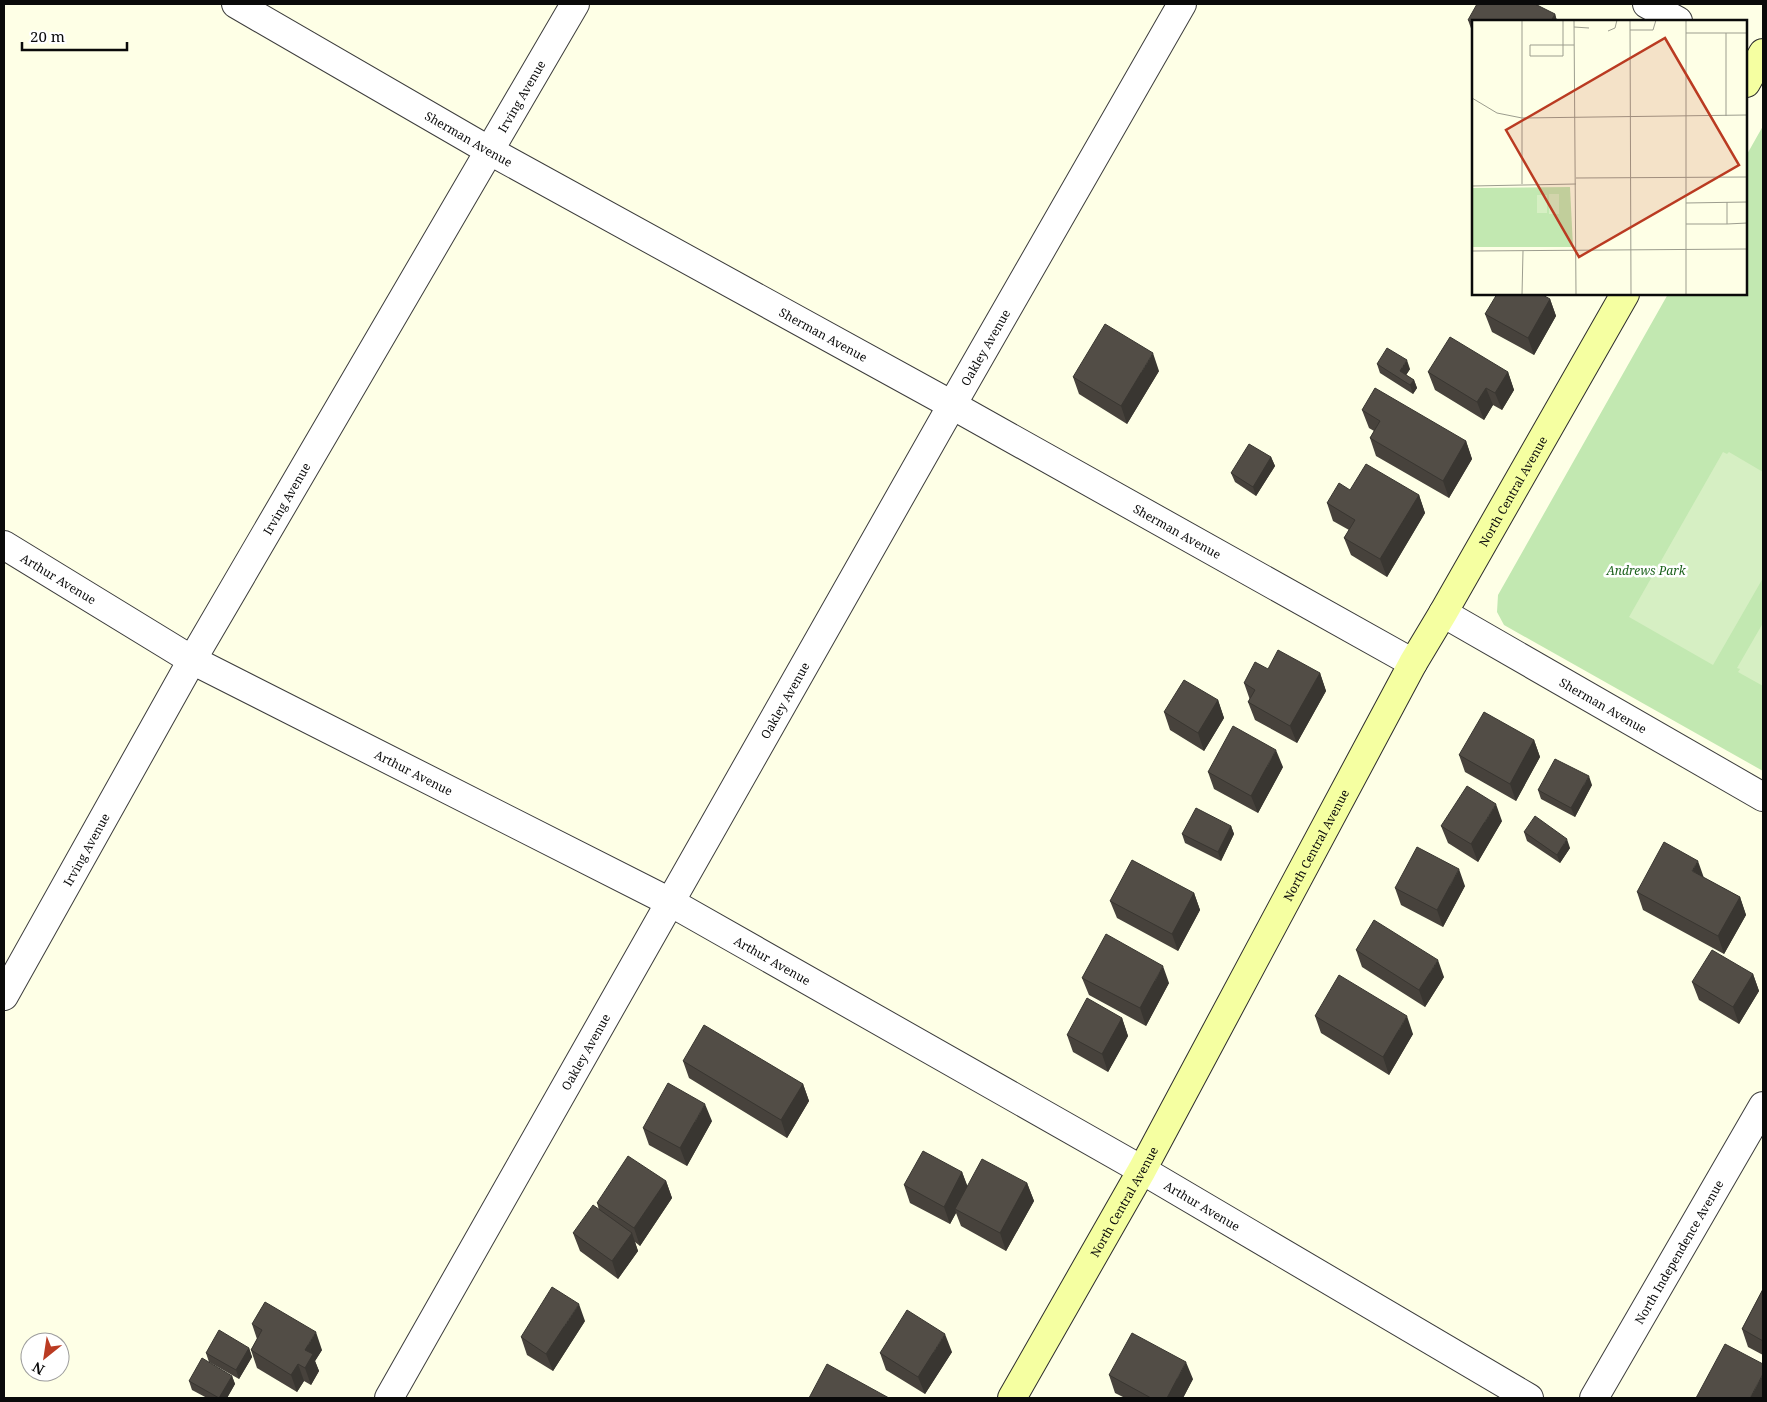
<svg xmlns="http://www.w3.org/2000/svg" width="1767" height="1402" viewBox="0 0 1767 1402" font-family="'Noto Serif',serif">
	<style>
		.green { fill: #c2e8b1 }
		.pitch { fill: #d6efc3 }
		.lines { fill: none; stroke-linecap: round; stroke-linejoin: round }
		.minor-casing { stroke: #3d3d3d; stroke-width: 30 }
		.secondary-casing { stroke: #2c2c2c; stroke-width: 30 }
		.minor { stroke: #fff; stroke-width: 28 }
		.secondary { stroke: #f5ffa1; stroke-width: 28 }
		.wall { fill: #47423c }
		.shaded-wall { fill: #393631 }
		.building { fill: #524d46; stroke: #393631 }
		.labels { text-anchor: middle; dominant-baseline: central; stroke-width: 5; stroke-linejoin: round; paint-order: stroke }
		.street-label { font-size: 12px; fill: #0a0a0a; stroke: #fff }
		.park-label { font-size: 12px; font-style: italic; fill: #1b611b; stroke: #fff }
		.inset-road { fill: none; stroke: #9c9d8e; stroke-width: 1 }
		.view { fill: #ba3b22; fill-opacity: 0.15; stroke: #ba3b22; stroke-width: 2.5 }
		.inset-edge { fill: none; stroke: #0a0a0a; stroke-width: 2.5 }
	</style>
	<rect width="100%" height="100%" fill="#feffe6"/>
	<path class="green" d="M1763,126V771L1504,625L1497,612L1498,595L1668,294H1746V156Z"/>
	<path class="pitch" d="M1723,452L1727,454L1729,452L1763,472V578L1713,665L1629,617Z
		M1763,623V686L1738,672L1740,669L1737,668Z"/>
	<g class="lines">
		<g class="minor-casing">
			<g id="minor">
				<path id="s1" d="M236,4L490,151L952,405L1413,663"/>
				<path d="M1647,4L1678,21"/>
				<path id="s2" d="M4,545L192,660L670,902L1142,1170L1529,1398"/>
				<path id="s3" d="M1443,613L1763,797"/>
				<path id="s4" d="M4,996L192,660L575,4"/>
				<path id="s5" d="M389,1398L952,405L1182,4"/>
				<path id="s6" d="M1594,1398L1763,1106"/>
			</g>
		</g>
		<g class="secondary-casing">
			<g id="secondary">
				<path d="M1746,83L1763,53"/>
				<path id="s7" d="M1012,1398L1142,1170L1413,663L1443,613L1625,294"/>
			</g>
		</g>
		<use href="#minor" class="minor"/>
		<use href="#secondary" class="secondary"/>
	</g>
	<path class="wall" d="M1555,14L1557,21H1473V34L1468,20Z
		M1550,299L1556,316L1534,355L1492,332L1485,314Z
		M1377,364L1410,369L1406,375L1414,380L1417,388L1413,394L1380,373Z
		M1159,371L1127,424L1079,394L1073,377Z
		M1428,372H1508L1514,390L1502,410L1493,405L1484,420L1435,390Z
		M1362,410L1466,441L1472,459L1449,498L1376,456L1370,438L1374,431L1369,428Z
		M1271,457L1275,466L1256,496L1235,482L1231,473Z
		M1350,490L1419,495L1425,513L1387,577L1351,555L1344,538L1349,530L1333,521L1327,503Z
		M1268,669L1320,673L1326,691L1297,743L1255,720L1248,702L1250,700L1244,683Z
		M1218,700L1224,718L1204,751L1170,730L1164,712Z
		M1534,740L1540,757L1516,801L1465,772L1459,755Z
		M1283,767L1258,813L1214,789L1208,772Z
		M1592,785L1575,817L1541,799L1538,790Z
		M1502,821L1478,862L1448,843L1441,826Z
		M1231,826L1234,834L1221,861L1185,843L1182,834Z
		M1524,832L1570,848L1560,863L1527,841Z
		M1704,878L1740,897L1746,915L1724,954L1643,910L1637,892Z
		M1465,886L1443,927L1401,905L1395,888Z
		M1194,893L1200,910L1178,951L1117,918L1110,901Z
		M1356,950L1444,977L1425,1007L1362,967Z
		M1753,974L1759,991L1739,1024L1699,1000L1692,982Z
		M1082,978L1169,983L1146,1026L1089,995Z
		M1315,1016L1413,1034L1389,1075L1321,1033Z
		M1122,1018L1128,1036L1108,1072L1073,1052L1067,1035Z
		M683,1061L803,1084L809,1101L787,1138L689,1078Z
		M712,1121L687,1166L649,1145L643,1128Z
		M962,1172L967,1186L1027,1183L1034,1201L1006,1251L961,1226L956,1213L950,1224L910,1203L904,1185Z
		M666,1181L672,1198L640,1246L635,1242L638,1251L618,1279L580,1251L573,1233L599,1210L597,1203Z
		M1763,1289V1355L1748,1347L1742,1329Z
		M585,1321L553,1371L527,1355L521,1337Z
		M252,1324L322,1350L315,1361L319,1371L311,1385L304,1381L297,1392L257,1368L251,1350L257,1339Z
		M249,1348L252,1357L239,1379L209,1362L206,1353Z
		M952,1352L925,1394L886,1370L880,1353Z
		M1109,1375L1193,1379L1183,1398H1125L1115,1393Z
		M232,1376L235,1384L227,1398H207L192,1390L189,1381Z"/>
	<path class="shaded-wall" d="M1555,14L1557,21H1551Z
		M1550,299L1556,316L1534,355L1528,338Z
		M1153,353L1159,371L1127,424L1121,406Z
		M1407,360L1410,369L1403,380L1400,371Z
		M1508,372L1514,390L1502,410L1495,393Z
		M1414,380L1417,388L1413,394L1410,385Z
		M1486,388L1493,405L1484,420L1477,402Z
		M1466,441L1472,459L1449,498L1443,481Z
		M1271,457L1275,466L1256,496L1253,487Z
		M1419,495L1425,513L1387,577L1380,559Z
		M1320,673L1326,691L1297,743L1290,726Z
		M1218,700L1224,718L1204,751L1198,733Z
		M1534,740L1540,757L1516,801L1510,784Z
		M1276,750L1283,767L1258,813L1251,796Z
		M1589,776L1592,785L1575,817L1571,808Z
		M1496,804L1502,821L1478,862L1471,844Z
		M1231,826L1234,834L1221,861L1218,852Z
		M1567,839L1570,848L1560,863L1557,855Z
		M1698,861L1704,878L1692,871Z
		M1459,869L1465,886L1443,927L1437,910Z
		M1194,893L1200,910L1178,951L1172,934Z
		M1740,897L1746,915L1724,954L1718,936Z
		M1438,960L1444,977L1425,1007L1419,990Z
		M1163,966L1169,983L1146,1026L1140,1008Z
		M1753,974L1759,991L1739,1024L1733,1007Z
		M1407,1016L1413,1034L1389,1075L1383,1057Z
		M1122,1018L1128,1036L1108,1072L1102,1054Z
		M803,1084L809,1101L787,1138L781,1120Z
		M705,1104L712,1121L687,1166L680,1148Z
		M962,1172L969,1190L955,1209L956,1213L950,1224L944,1207Z
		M666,1181L672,1198L640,1246L634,1228Z
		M1027,1183L1034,1201L1006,1251L1000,1233Z
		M632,1233L638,1251L618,1279L612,1261Z
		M579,1304L585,1321L553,1371L546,1354Z
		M316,1332L322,1350L315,1361L319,1371L311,1385L305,1368V1350Z
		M945,1334L952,1352L925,1394L918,1377Z
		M249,1348L252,1357L239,1379L236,1370Z
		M1186,1362L1193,1379L1183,1398H1167Z
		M298,1364L304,1381L297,1392L291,1375Z
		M1763,1374V1398H1750Z
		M232,1376L235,1384L227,1398H219Z"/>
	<path class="building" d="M1477,4H1535L1555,14L1551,21H1473V23L1468,20Z
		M1497,294H1541L1550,299L1528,338L1485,314Z
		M1105,324L1153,353L1121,406L1073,377Z
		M1450,337L1508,372L1495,393L1486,388L1477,402L1428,372Z
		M1387,348L1407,360L1400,371L1414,380L1410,385L1377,364Z
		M1375,388L1466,441L1443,481L1370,438L1380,421L1362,410Z
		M1249,444L1271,457L1253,487L1231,473Z
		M1366,464L1419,495L1380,559L1344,538L1355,520L1327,503L1339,483L1350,490Z
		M1278,650L1320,673L1290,726L1248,702L1255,690L1244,683L1255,662L1268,669Z
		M1184,680L1218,700L1198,733L1164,712Z
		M1484,712L1534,740L1510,784L1459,755Z
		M1233,726L1276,750L1251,796L1208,772Z
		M1555,759L1589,776L1571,808L1538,790Z
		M1467,786L1496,804L1471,844L1441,826Z
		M1196,808L1231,826L1218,852L1182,834Z
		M1535,816L1567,839L1557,855L1524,832Z
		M1664,842L1698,861L1692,871L1740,897L1718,936L1637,892Z
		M1417,847L1459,869L1437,910L1395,888Z
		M1132,860L1194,893L1172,934L1110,901Z
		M1374,920L1438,960L1419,990L1356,950Z
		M1106,934L1163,966L1140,1008L1082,978Z
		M1712,950L1753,974L1733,1007L1692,982Z
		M1339,975L1407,1016L1383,1057L1315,1016Z
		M1087,998L1122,1018L1102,1054L1067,1035Z
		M704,1025L803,1084L781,1120L683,1061Z
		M668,1083L705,1104L680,1148L643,1128Z
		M923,1151L962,1172L944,1207L904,1185Z
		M628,1156L666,1181L634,1228L597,1203Z
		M982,1159L1027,1183L1000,1233L955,1209Z
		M593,1205L632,1233L612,1261L573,1233Z
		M552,1287L579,1304L546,1354L521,1337Z
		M1763,1289V1341L1742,1329Z
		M265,1302L316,1332L305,1350L313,1354L305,1368L298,1364L291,1375L251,1350L262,1330L252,1324Z
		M907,1310L945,1334L918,1377L880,1353Z
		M219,1330L249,1348L236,1370L206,1353Z
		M1132,1333L1186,1362L1167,1398H1151L1109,1375Z
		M1725,1344L1763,1364V1374L1750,1398H1696Z
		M202,1358L232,1376L219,1398L189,1381Z
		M827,1364L889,1398H809Z"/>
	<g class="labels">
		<g class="street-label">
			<text stroke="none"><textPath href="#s4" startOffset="1038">Irving Avenue</textPath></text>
			<text stroke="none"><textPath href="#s1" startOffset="269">Sherman Avenue</textPath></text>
			<text stroke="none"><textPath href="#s1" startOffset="674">Sherman Avenue</textPath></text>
			<text stroke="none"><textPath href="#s5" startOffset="1208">Oakley Avenue</textPath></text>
			<text stroke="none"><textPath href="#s7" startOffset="1036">North Central Avenue</textPath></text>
			<text stroke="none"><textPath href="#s4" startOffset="572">Irving Avenue</textPath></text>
			<text stroke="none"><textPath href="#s1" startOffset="1079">Sherman Avenue</textPath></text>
			<text stroke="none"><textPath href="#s2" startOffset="64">Arthur Avenue</textPath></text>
			<text stroke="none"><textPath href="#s5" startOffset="802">Oakley Avenue</textPath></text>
			<text stroke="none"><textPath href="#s3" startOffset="185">Sherman Avenue</textPath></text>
			<text stroke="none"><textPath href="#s2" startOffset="469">Arthur Avenue</textPath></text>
			<text stroke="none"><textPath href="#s7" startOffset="631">North Central Avenue</textPath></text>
			<text stroke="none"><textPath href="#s4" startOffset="168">Irving Avenue</textPath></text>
			<text stroke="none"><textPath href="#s2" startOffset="874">Arthur Avenue</textPath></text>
			<text stroke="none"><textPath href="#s5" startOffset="398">Oakley Avenue</textPath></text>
			<text stroke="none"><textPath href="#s7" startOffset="226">North Central Avenue</textPath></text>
			<text stroke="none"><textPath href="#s2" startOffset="1369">Arthur Avenue</textPath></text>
			<text stroke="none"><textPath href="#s6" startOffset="169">North Independence Avenue</textPath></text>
		</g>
		<g class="park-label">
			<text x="1646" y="570">Andrews Park</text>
		</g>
	</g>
	<g transform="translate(1472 20)">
		<rect width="275" height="275" fill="#feffe6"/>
		<path d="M98,167L101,227H0L1,168Z" fill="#c2e8b1"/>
		<path d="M77,174H87V194H77ZM65,175H75V193H65Z" fill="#d6efc3"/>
		<path class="inset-road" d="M91,0V25H102M102,0L104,275M158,0L159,275M102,7L117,8M158,10H181L184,0M136,11L143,8L145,0M214,13H275M254,13V96M58,25H91V36H58ZM0,78L25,93L50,98L275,95M104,158L275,157M50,164V0M0,166L104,164M214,183L275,182M214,204H255V182M255,204L275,203M0,231L275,229M50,275L51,231M214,275V0"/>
		<path class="view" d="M193,18L267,145L107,237L34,110Z"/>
		<rect width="275" height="275" class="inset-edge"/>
	</g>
	<rect width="1767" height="1402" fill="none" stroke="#0a0a0a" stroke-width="10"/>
	<g transform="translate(45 1357) rotate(210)"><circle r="24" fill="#ffffff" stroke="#9d9d9d"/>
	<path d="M0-4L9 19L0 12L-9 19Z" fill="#ba3b22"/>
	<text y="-8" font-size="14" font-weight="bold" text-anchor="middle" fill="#0a0a0a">N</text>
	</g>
	<path d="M22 42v8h105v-8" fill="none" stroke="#0a0a0a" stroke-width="2.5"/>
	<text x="30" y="42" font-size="15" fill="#0a0a0a" stroke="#ffffff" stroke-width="4" paint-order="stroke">20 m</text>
</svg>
